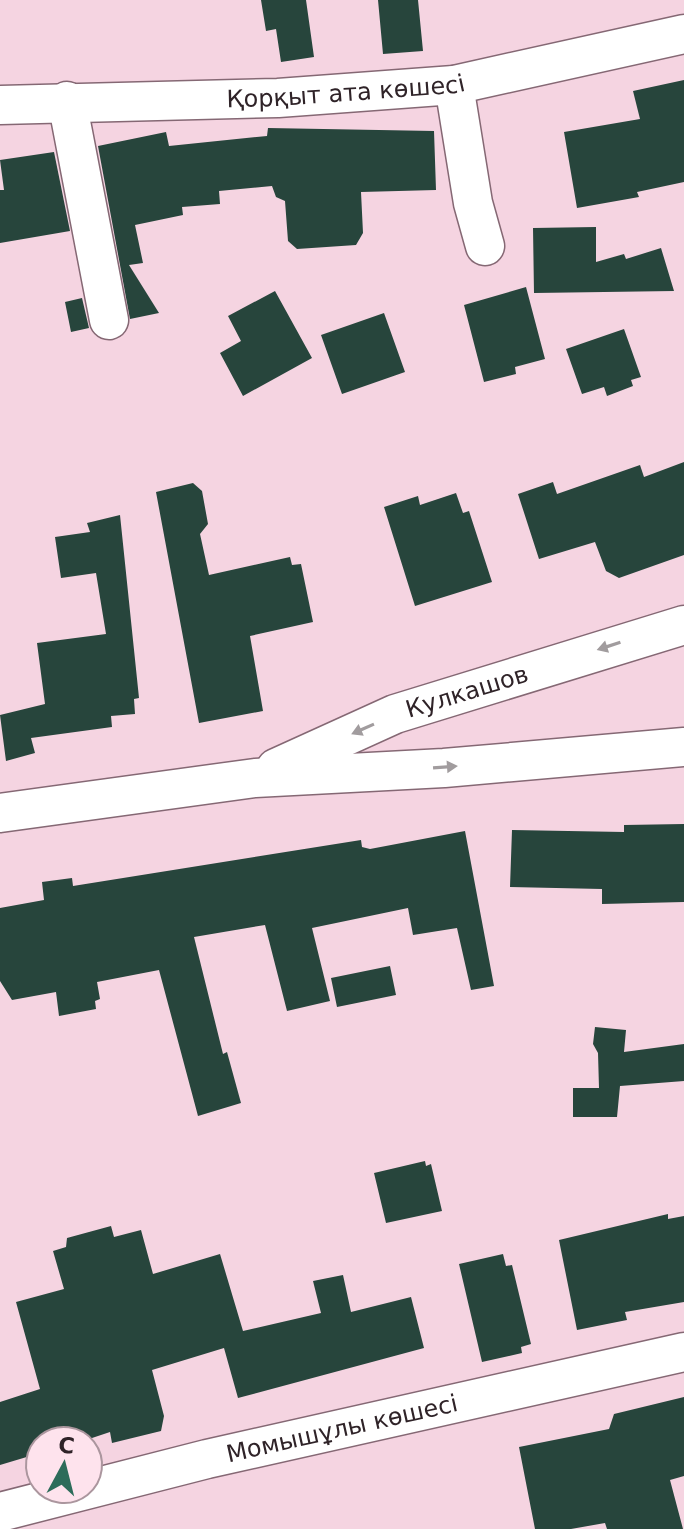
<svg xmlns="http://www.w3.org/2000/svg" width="684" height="1529" viewBox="0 0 684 1529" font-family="'DejaVu Sans',sans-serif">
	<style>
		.building { fill: #27453c }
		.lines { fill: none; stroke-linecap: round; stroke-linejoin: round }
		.minor-casing { stroke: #856874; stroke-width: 41 }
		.minor { stroke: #fff; stroke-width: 38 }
		.oneway { fill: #a19c9e }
		.labels { text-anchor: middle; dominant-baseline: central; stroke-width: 8; stroke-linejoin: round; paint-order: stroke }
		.street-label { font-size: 24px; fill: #2f2328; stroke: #fee3ed }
	</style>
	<rect width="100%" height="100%" fill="#f5d4e1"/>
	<path class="building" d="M261,0H306L314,57L281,62L276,29L266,31Z
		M378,0H418L423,51L383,54Z
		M684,80V182L637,192L639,197L577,208L564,132L640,119L633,91Z
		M268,128L434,131L436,190L361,192L363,233L356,245L297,249L288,241L285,201L276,197L272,186L219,191L220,204L182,207L183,215L135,225L143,263L129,265L159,313L130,319L98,146L166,132L169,146L267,136Z
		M54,152L70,231L0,243V190H4L0,160Z
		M596,227V262L624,254L626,259L661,248L674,291L534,293L533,228Z
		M526,287L545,359L515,367L516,374L484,382L464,305Z
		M275,291L312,358L243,396L220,353L241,341L228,316Z
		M82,298L89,328L71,332L65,302Z
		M384,313L405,372L342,394L321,335Z
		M624,329L641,377L631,380L633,386L607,396L604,387L582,394L566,349Z
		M684,462V555L619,578L606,571L595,542L539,559L518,494L553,482L557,494L640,465L644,477Z
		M193,483L202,491L208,524L200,534L209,575L290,557L292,565L301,564L313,622L250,636L263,711L199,723L156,492Z
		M456,493L463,513L469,511L492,582L415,606L384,507L418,496L420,505Z
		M120,515L139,698L134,699L135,714L111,716L112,727L31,738L35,753L6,761L0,715L45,704L37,643L106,634L96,573L61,578L55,537L90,532L87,523Z
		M684,824V902L602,904V889L510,887L512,830L624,832V825Z
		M465,831L494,986L471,990L457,928L413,935L408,908L312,928L330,1001L287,1011L265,925L194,937L223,1054L227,1052L241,1103L198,1116L159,970L97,982L100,999L95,1001L96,1009L59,1016L56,992L12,1000L0,981V908L44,900L42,882L72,878L73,886L361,840L362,847L370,849Z
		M390,966L396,995L337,1007L331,978Z
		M595,1027L626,1030L624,1052L684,1044V1081L620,1086L617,1117H573V1088H599L598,1053L593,1044Z
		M425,1161L426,1166L431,1164L442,1211L386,1223L374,1173Z
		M668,1214V1219L684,1216V1302L625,1312L627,1320L577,1330L559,1240Z
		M111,1226L114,1237L141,1230L153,1274L220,1254L243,1331L321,1313L313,1281L343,1275L351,1312L411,1297L424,1348L238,1398L224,1348L152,1370L164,1416L161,1431L112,1443L110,1432L83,1441H40V1453L0,1465V1402L40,1389L16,1302L64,1289L53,1251L66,1247L67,1238Z
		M503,1254L506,1266L512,1265L531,1344L521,1347L522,1353L482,1362L459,1264Z
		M684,1397V1476L670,1480L683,1529H607L605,1523L571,1529H535L519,1447L609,1429L614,1414Z"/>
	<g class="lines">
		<g class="minor-casing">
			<g id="minor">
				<path d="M454,85L473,203L485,246"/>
				<path d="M67,101L109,320"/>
				<path id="s1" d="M0,105L278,98L454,85L684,34"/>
				<path id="s2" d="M276,768L395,714L684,625"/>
				<path d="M0,813L255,778L444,768L684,747"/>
				<path id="s3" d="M0,1512L207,1459L684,1352"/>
			</g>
		</g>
		<use href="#minor" class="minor"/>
	</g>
	<defs><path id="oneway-solid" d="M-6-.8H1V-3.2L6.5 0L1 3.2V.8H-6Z" transform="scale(2)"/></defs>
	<g class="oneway">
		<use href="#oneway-solid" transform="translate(609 646) rotate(162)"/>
		<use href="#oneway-solid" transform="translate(363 729) rotate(156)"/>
		<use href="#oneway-solid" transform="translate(445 767) rotate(-4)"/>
	</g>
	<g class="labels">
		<g class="street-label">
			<text stroke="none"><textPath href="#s1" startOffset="346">Қорқыт ата көшесі</textPath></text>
			<text stroke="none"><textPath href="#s2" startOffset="206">Кулкашов</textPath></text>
			<text stroke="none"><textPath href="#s3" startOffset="352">Момышұлы көшесі</textPath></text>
		</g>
	</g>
	<g transform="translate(64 1465) rotate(7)"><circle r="38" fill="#fee3ed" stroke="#ab969e" stroke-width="2"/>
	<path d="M0-6L14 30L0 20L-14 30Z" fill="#2d6c5a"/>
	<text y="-12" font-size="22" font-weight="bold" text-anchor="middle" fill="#2f2328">С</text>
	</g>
</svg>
